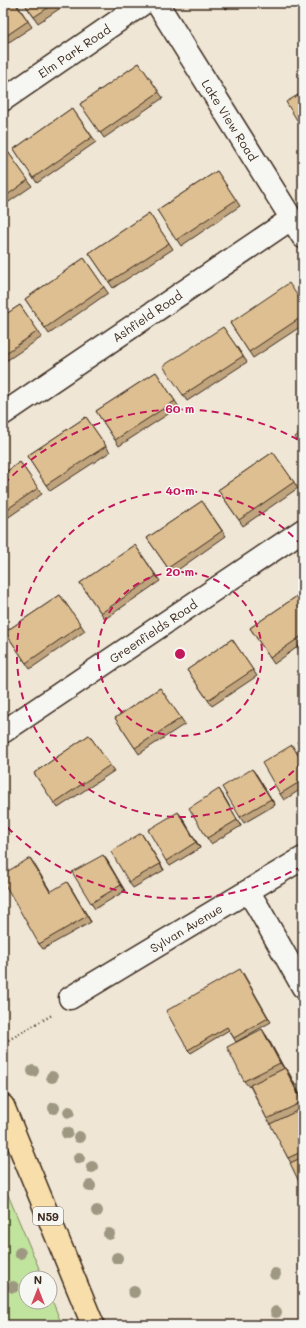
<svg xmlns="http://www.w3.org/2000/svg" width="306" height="1328" viewBox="0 0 306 1328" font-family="Mali,sans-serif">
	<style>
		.grass { fill: #c0e49d; stroke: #7e875e }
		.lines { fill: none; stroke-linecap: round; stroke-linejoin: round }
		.minor-casing { stroke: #3b2a1e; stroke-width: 25 }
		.primary-casing { stroke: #3b2a1e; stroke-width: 25 }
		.path { stroke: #3b2a1e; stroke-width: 2.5; stroke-dasharray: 1 3; stroke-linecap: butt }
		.minor { stroke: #f6f6f2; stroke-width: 22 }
		.primary { stroke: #f8deab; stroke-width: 22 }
		.tree { fill: #9e9882 }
		.wall { fill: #bfa47d; stroke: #3b2a1e }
		.shaded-wall { fill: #9b8666; stroke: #3b2a1e }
		.building { fill: #debf91; stroke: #3b2a1e }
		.ring { fill: none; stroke: #c2185b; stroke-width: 2; stroke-dasharray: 7 5 }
		.labels { text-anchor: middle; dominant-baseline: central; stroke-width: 3; stroke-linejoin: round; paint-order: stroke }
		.shield { fill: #f6f6f2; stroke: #73675e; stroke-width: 1 }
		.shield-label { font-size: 11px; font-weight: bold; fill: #3b2a1e }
		.street-label { font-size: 12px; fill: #3b2a1e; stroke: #f6f6f2 }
		.centre { fill: #c2185b; stroke: #f6f6f2; stroke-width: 2 }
		.ring-label { font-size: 12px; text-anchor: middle; font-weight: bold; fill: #c2185b; stroke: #f6f6f2; stroke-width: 3; stroke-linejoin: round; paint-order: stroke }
	</style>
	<rect width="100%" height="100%" fill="#efe6d5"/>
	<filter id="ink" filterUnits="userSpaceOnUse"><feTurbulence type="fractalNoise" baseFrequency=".025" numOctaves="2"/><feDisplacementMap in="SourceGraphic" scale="8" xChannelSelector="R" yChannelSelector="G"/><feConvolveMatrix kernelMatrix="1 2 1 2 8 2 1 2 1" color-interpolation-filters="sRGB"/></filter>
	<g filter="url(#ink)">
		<path class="grass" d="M3,1183L43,1278H26V1302H50V1295L62,1325H4L3,1322Z"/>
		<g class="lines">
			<g class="minor-casing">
				<path id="minor" d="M157,3L303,237
					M3,100L144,3
					M3,414L291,219
					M3,732L303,530
					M248,891L259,909L303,987
					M70,998L303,858"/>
			</g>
			<g class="primary-casing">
				<path id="primary" d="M3,1106L93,1325"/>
			</g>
			<path class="path" d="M5,1042L52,1015"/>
			<use href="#minor" class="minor"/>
			<use href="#primary" class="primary"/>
		</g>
		<g class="tree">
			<circle cx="33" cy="1071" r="6"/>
			<circle cx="52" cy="1077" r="6"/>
			<circle cx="54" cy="1108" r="6"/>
			<circle cx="69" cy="1112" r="6"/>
			<circle cx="67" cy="1133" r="6"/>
			<circle cx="79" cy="1137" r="6"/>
			<circle cx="79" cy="1158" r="6"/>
			<circle cx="92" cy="1167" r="6"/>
			<circle cx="90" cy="1186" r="6"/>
			<circle cx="97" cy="1211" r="6"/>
			<circle cx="109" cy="1234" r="6"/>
			<circle cx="20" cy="1253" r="6"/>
			<circle cx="117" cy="1258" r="6"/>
			<circle cx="275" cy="1274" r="6"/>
			<circle cx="13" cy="1287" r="6"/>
			<circle cx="134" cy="1292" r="6"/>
			<circle cx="276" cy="1312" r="6"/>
		</g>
		<path class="wall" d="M3,3H16L32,27L3,46Z
			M24,3H68L38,23Z
			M223,3H236L226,9Z
			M139,63L163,98L104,138L80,104Z
			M72,108L96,142L37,183L14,149Z
			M8,152L32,186L3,206V155Z
			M217,171L240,206L181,246L157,210Z
			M149,213L173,249L113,288L89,253Z
			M84,258L108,293L49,334L25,299Z
			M303,304V325L253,358L230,323Z
			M20,305L42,337L3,363V316Z
			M223,327L247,362L187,401L183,395Z
			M156,372L179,407L119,446L96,411Z
			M86,417L110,452L50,491L27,456Z
			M273,452L298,488L243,526L218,490Z
			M20,462L42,494L3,521V474Z
			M202,501L226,536L172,574L147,538Z
			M135,545L160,581L105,619L80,583Z
			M303,592V643L274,664L250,628Z
			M60,595L85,631L30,669L5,632Z
			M232,639L257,676L212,706L187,670Z
			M160,688L185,724L139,754L115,718Z
			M89,735L114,771L58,808L34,773Z
			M296,751L303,762V788L284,800L280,794Z
			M256,774L275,805L244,823L240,817Z
			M223,795L241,826L211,844L207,838Z
			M182,817L200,848L170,866L166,861Z
			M145,839L164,870L133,888L129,882Z
			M103,855L125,891L95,909L91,903Z
			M30,858L34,864L51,892L71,888L91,922L43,949L39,944Z
			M243,973L271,1022L236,1042L229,1030L191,1053L188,1050Z
			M266,1035L284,1068H285L289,1073L303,1101V1190L291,1163L288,1158L271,1124L267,1119L250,1086L249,1087L244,1081Z"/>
		<path class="shaded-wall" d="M252,769L256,774L275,805L271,799Z
			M219,789L223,795L241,826L237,820Z
			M178,812L182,817L200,848L196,842Z
			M141,833L145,839L164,870L160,864Z
			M103,855L107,860L125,891L121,885Z
			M30,858L34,864L54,898L50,892Z
			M67,882L71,888L91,922L87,916Z
			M262,1029L266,1035L284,1068L280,1063Z
			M285,1068L289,1073L303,1101V1102Z"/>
		<path class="building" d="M3,3H15L28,21L3,38Z
			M24,3H55L34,17Z
			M139,63L159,92L100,133L80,104Z
			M303,92V130L286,102Z
			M72,108L92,137L33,178L14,149Z
			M8,152L28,180L3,198V155Z
			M217,171L236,200L176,240L157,210Z
			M149,213L169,243L109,282L89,253Z
			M84,258L104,287L45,328L25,299Z
			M289,283L303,304V316L249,352L230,323Z
			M20,305L38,331L3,355V316Z
			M223,327L243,356L183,395L163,366Z
			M156,372L175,401L115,440L96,411Z
			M86,417L106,446L46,485L27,456Z
			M303,431V450L295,437Z
			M273,452L294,482L239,520L218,490Z
			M20,462L38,488L3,512V474Z
			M202,501L222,531L168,568L147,538Z
			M135,545L156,576L101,613L80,583Z
			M303,592V635L270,658L250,628Z
			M60,595L81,625L26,663L5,632Z
			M232,639L253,670L208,700L187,670Z
			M160,688L181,718L135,748L115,718Z
			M89,735L110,765L54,803L34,773Z
			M303,738V751L297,742Z
			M292,745L303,763V780L280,794L262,763Z
			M252,769L271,799L240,817L222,787Z
			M219,789L237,820L207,838L189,808Z
			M178,812L196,842L166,861L148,830Z
			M141,833L160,864L129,882L111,852Z
			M103,855L121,885L91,903L72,872Z
			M30,858L50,892L67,882L87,916L39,944L3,881V874Z
			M240,969L268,1018L234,1038L227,1027L188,1050L166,1011Z
			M262,1029L280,1063L244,1081L227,1047Z
			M285,1068L302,1102L267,1119L250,1085Z
			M303,1108V1151L288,1158L270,1124Z
			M303,1157V1190L290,1163Z"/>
	</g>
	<g class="ring">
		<circle cx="180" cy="654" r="82"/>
		<path d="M302 762A163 163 0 1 1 302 546"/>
		<path d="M302 866A245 245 0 0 1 4 824M4 484A245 245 0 0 1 302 442"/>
	</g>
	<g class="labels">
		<rect class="shield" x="33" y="1207" width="30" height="18" rx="3"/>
		<g class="shield-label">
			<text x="48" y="1216">N59</text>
		</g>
		<g class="street-label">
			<text transform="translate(74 51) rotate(-34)">Elm Park Road</text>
			<text transform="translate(230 120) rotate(58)">Lake View Road</text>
			<text transform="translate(147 316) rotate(-34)">Ashfield Road</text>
			<text transform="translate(153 631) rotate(-34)">Greenfields Road</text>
			<text transform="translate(186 928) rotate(-31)">Sylvan Avenue</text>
		</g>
	</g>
	<circle cx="180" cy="654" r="6" class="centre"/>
	<g class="ring-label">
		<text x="180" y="413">60 m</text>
		<text x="180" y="495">40 m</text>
		<text x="180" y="576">20 m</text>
	</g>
	<rect width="306" height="1328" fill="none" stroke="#f6f6f2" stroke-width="16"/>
	<rect x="8" y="8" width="290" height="1312" fill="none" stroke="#3b2a1e" stroke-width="1.5" filter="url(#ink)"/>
	<g transform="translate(38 1290)"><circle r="19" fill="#f6f6f2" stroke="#aba49d"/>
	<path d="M0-3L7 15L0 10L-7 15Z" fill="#d1495b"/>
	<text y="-6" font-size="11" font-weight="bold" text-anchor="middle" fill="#3b2a1e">N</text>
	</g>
</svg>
